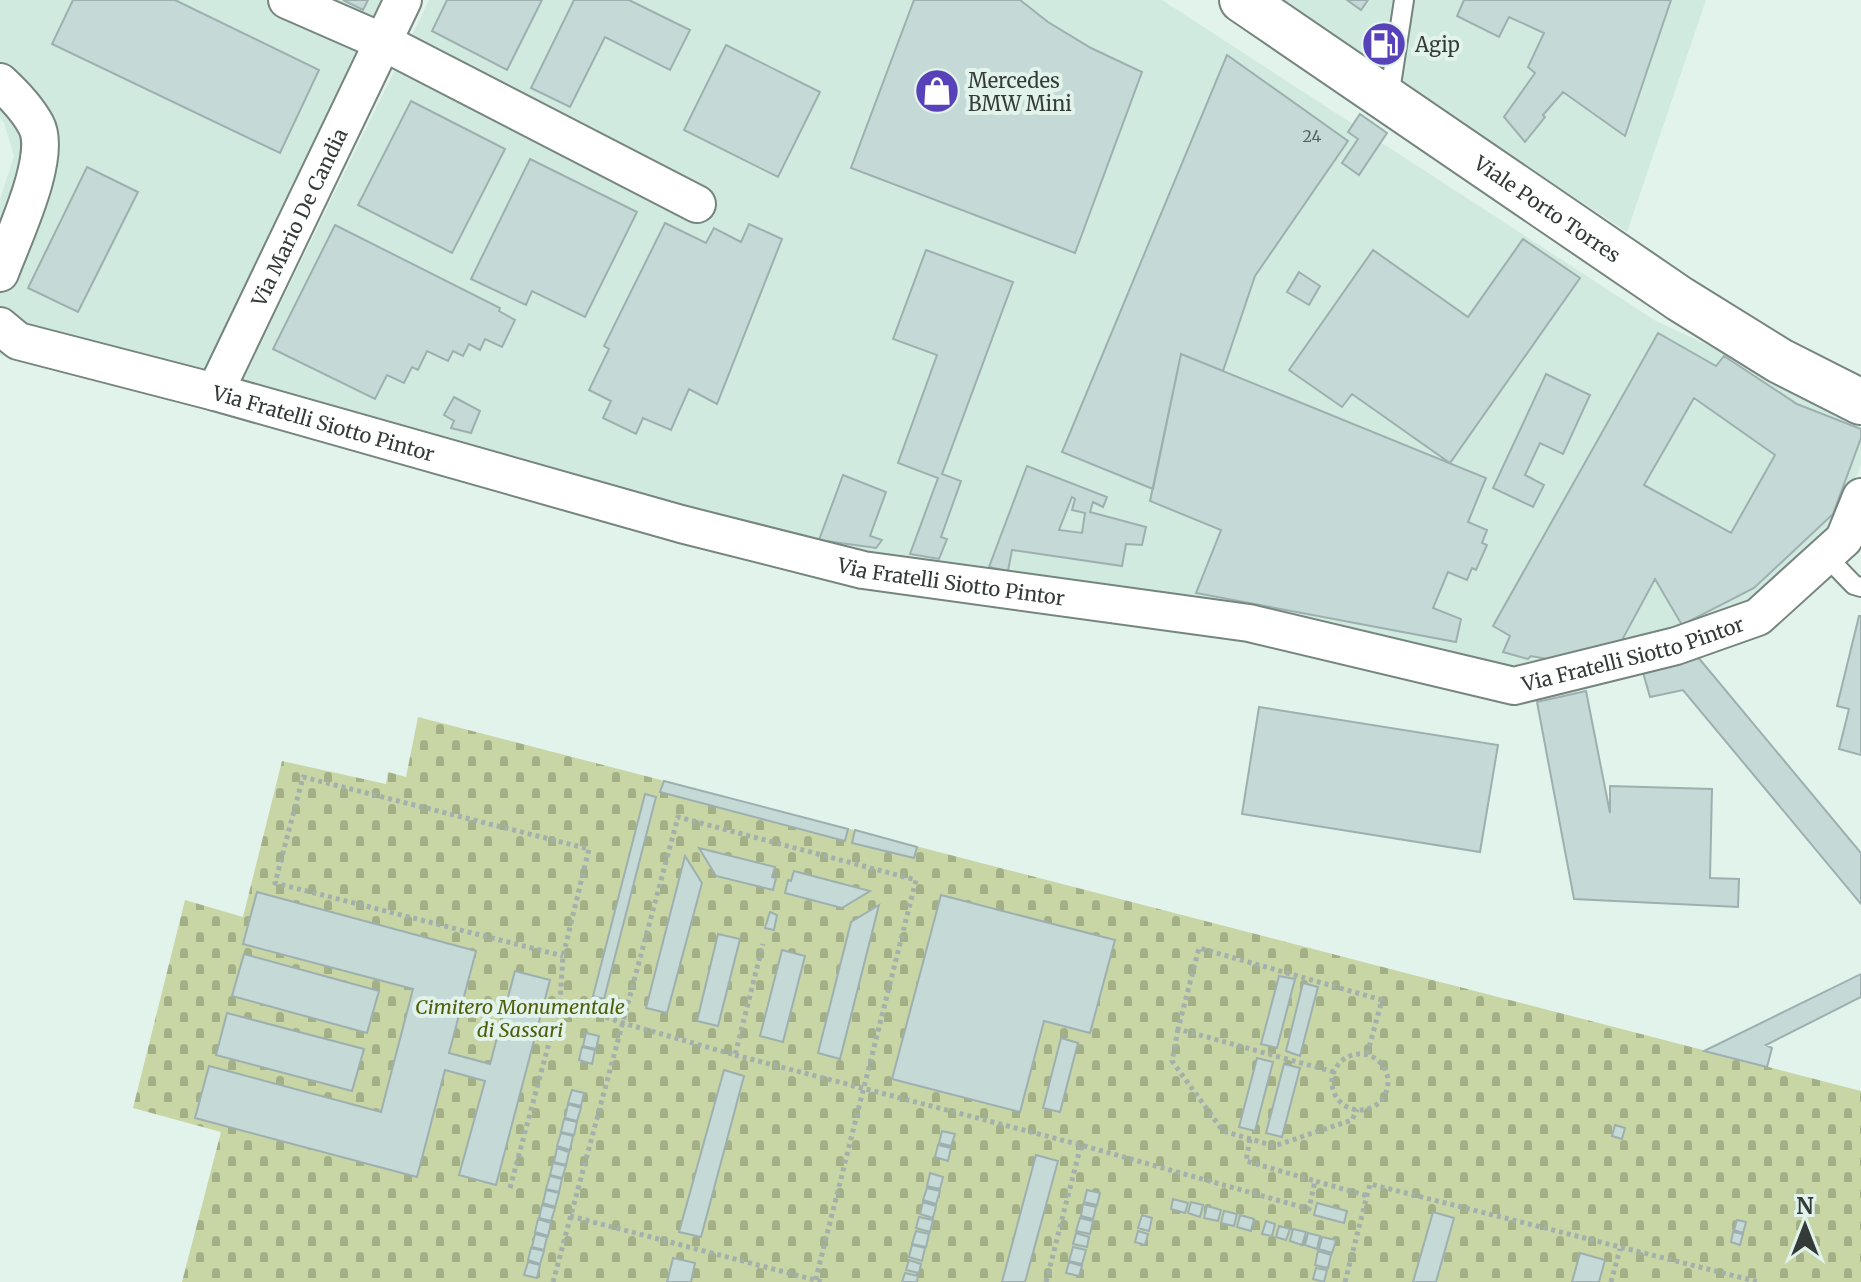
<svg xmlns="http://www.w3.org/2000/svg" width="1861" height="1282" viewBox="0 0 1861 1282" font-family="Merriweather,serif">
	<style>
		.built { fill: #d1eae0 }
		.cemetery { fill: url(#cemetery-stones) }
		.building { fill: #c5d9d7; stroke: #9db0af; stroke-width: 2; fill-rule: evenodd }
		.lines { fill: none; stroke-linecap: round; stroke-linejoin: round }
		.lane-casing { stroke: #76857e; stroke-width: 22 }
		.street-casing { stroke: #76857e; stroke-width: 40 }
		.secondary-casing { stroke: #76857e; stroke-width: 48 }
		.path { stroke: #a3b0ab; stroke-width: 5; stroke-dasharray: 4 4; stroke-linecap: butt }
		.lane { stroke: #fff; stroke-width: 18 }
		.street { stroke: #fff; stroke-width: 36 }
		.secondary { stroke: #fff; stroke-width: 44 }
		.labels { text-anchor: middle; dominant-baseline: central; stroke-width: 8; stroke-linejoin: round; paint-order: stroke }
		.number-label { font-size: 16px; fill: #586260 }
		.poi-label { font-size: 20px; fill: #343b38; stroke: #e2f3ec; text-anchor: start }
		.street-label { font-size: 20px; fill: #343b38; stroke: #e2f3ec }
		.park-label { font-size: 20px; font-style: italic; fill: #4f5e0a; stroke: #e2f3ec }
	</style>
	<defs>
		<pattern id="cemetery-stones" width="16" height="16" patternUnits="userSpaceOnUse" patternTransform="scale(2)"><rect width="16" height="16" fill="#c8d6a5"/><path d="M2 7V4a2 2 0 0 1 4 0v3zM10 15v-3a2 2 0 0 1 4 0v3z" fill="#a3af87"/></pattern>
	</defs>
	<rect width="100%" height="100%" fill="#e2f3ec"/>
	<path class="built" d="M0,0H387L194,397L0,355V199L14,156L4,123L0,118Z
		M429,0H1162L1656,321L1861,417V465L1832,533L1748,606L1570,661L1522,670L867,564L239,388Z
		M1275,0H1706L1627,232Z"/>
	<path class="cemetery" d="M418,717L1861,1091V1282H182L221,1132L133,1108L185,900L243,917L282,761L386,784L388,772L406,777Z"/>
	<path class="building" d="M73,0H175L319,70L280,153L52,44Z
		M343,0H368L363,10Z
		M447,0H542L507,70L432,31Z
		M574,0H629L690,30L670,70L605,37L570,107L531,88Z
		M914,0H1020L1048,22L1091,48L1142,72L1075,253L851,168Z
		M1347,0H1368L1361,10Z
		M1464,0H1671L1625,136L1563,92L1543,115L1545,117L1525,142L1504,117L1535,73L1528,67L1544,33L1509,17L1499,37L1457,16Z
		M726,45L820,92L778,177L684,130Z
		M1227,55L1348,141L1255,276L1223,371L1181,354L1153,489L1062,452Z
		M411,101L505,149L452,253L358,205Z
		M1360,114L1387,133L1359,175L1342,163L1358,139L1348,132Z
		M530,159L637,212L585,317L532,291L526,305L471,279Z
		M87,167L138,192L78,312L28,288Z
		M665,223L706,243L714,228L741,242L749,224L782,239L717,404L689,389L671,430L643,418L636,434L603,418L611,401L589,390L609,349L604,346Z
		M335,225L500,308L499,311L515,320L502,347L485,339L480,350L469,344L463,356L453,351L448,361L427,351L418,370L412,367L404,383L387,375L375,399L273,349Z
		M1523,239L1580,278L1450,463L1352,394L1342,407L1289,370L1373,250L1468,317Z
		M926,250L1013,282L942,474L961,481L941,537L947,539L939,559L910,554L938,478L898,463L937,355L893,339Z
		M1299,272L1320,286L1309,305L1287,292Z
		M1658,333L1716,366L1724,356L1797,404L1861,429V438L1833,514L1754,588L1682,625L1655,579L1621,642L1547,659L1531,656L1528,659L1503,652L1510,636L1493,626ZM1694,398L1775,455L1731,533L1644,485Z
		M1181,354L1486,478L1468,522L1487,530L1482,543L1487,545L1476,570L1472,568L1467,580L1448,572L1433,608L1461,619L1456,642L1196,593L1221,530L1150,501Z
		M1546,374L1590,395L1563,454L1540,443L1525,475L1544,485L1533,507L1493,488Z
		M454,397L480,411L471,433L451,428L454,421L444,415Z
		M1027,466L1107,497L1103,507L1093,502L1090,512L1146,527L1142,545L1126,544L1122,566L1012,550L1008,571L989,567ZM1072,497L1075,499L1072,510L1085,513L1082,533L1059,530Z
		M843,475L886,492L870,536L882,540L876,548L819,540Z
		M1859,616H1861V755L1839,749L1849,709L1837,706Z
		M1697,656L1861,853V904L1683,690L1650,697L1642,669Z
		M1586,691L1610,813V786L1712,789L1710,878L1739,879L1738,907L1574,899L1537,702Z
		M1259,707L1498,745L1480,852L1242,814Z
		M664,781L848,829L845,841L660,792Z
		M645,794L656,797L604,999L593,996Z
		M855,830L917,847L914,858L852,843Z
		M699,848L775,867L772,877L776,878L773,890L716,876Z
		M685,856L702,883L667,1013L646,1008Z
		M794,871L870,891L842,908L785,893L788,880L791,881Z
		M257,892L476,951L449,1053L490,1064L515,971L550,980L496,1185L459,1175L485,1081L445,1070L417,1177L195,1118L209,1066L381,1112L413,989L243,944Z
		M941,895L1115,940L1090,1033L1044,1021L1020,1112L892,1079Z
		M879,905L840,1059L818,1053L851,922Z
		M770,912L777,915L774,930L765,928Z
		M718,934L740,939L718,1026L697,1021Z
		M782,950L805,956L783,1042L760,1036Z
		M244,954L379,991L367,1033L232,996Z
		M1861,974V997L1766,1045L1772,1048L1767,1067L1704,1051Z
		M1279,976L1295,979L1277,1048L1261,1044Z
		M1303,983L1318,987L1300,1056L1286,1051Z
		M227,1013L364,1049L352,1091L216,1055Z
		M586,1033L599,1036L596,1049L583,1046Z
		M1061,1038L1078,1043L1060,1112L1043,1108Z
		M582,1047L595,1050L592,1064L579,1060Z
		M1257,1058L1273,1062L1255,1131L1239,1127Z
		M1284,1064L1300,1068L1282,1137L1266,1133Z
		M724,1070L744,1076L701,1237L679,1232Z
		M572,1090L584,1093L581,1106L568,1103Z
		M568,1104L581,1108L577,1121L565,1118Z
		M564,1119L577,1122L574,1135L561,1132Z
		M1615,1125L1625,1128L1622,1139L1612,1136Z
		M942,1131L955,1134L951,1146L939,1143Z
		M561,1133L573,1136L570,1150L557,1146Z
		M938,1145L951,1148L948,1161L935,1157Z
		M557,1148L569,1152L566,1165L554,1162Z
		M1036,1155L1058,1161L1025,1282H1002Z
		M553,1163L566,1166L562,1178L550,1175Z
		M930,1173L943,1177L940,1189L927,1186Z
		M550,1176L562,1179L559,1192L546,1189Z
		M927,1188L940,1191L936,1204L923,1200Z
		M546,1190L559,1193L555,1207L543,1203Z
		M1087,1190L1100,1193L1097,1205L1084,1202Z
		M1173,1199L1188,1203L1185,1213L1171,1209Z
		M923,1202L936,1206L933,1218L920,1214Z
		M1191,1202L1203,1205L1200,1217L1188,1213Z
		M1317,1203L1347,1211L1344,1223L1314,1215Z
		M1083,1204L1096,1207L1093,1219L1081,1216Z
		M542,1205L555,1208L551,1221L539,1218Z
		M1207,1206L1221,1210L1218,1221L1204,1218Z
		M1224,1211L1237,1214L1234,1226L1221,1223Z
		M1433,1212L1454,1218L1436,1282H1413Z
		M1142,1215L1152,1218L1149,1231L1138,1228Z
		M1240,1215L1254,1219L1251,1231L1237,1227Z
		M919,1217L933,1220L930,1232L916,1228Z
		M1080,1218L1093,1221L1090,1234L1076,1231Z
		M538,1219L551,1223L548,1236L535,1232Z
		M1737,1220L1746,1222L1743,1233L1734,1230Z
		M1266,1221L1275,1224L1272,1236L1262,1234Z
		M1279,1226L1290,1229L1286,1240L1276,1237Z
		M1293,1229L1306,1232L1302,1245L1290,1241Z
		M916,1231L929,1234L926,1247L912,1244Z
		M1138,1231L1148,1234L1145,1245L1135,1242Z
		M1733,1232L1743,1234L1740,1245L1731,1242Z
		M1076,1233L1089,1237L1087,1247L1073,1244Z
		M1308,1233L1320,1236L1317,1249L1305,1245Z
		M535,1234L547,1237L544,1250L532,1247Z
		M1322,1237L1336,1240L1332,1253L1319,1249Z
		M912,1245L925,1248L922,1261L909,1257Z
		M1073,1247L1086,1250L1082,1264L1069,1261Z
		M531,1248L544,1251L540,1264L528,1260Z
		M1318,1251L1331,1255L1328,1268L1315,1265Z
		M1580,1253L1605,1260L1599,1282H1572Z
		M673,1258L695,1263L691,1282H667Z
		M909,1260L921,1264L919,1273L906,1270Z
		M528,1262L540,1265L537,1278L524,1275Z
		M1069,1262L1082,1266L1079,1276L1066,1273Z
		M1316,1268L1327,1270L1324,1282L1313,1279Z
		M905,1273L918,1276L917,1282H902Z"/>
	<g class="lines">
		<g class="lane-casing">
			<path id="lane" d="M1389,98L1404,0
				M1826,556L1854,585L1861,587"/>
		</g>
		<g class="street-casing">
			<g id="street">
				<path d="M287,0L383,42L697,204"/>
				<path d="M0,82C12,93 28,110 36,125C53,156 12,240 0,273"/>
				<path id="s1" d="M0,326L18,341L215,392L681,524L863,570L1249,623L1514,686L1676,646L1758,617L1844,539L1861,497"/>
				<path id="s2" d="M215,392L403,0"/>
			</g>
		</g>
		<g class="secondary-casing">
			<g id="secondary">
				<path id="s3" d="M1242,0L1680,299L1780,361L1861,402"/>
			</g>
		</g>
		<path class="path" d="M560,1002L623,1023L735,1055L763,944
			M1178,1029L1172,1061L1223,1131L1274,1146L1352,1120L1357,1109
			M1332 1082a28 28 0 1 1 56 0a28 28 0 1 1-56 0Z
			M735,1055L1081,1145
			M1334,1072L1178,1029L1199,948L1382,1000L1367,1055
			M1250,1139L1246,1161L1315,1181
			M510,1188L560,1002L563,956L589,849L303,777L275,883L563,956
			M570,1216L823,1282
			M553,1282L678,817L916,880L815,1282
			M1046,1282L1081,1145L1309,1209L1315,1181L1368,1196
			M1345,1282L1370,1184L1759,1282
			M1611,1282L1620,1249"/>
		<use href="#lane" class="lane"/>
		<use href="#street" class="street"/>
		<use href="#secondary" class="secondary"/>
	</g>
	<defs>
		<g id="fuel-disc" transform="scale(2.3)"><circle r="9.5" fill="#5842ba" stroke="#e2f3ec"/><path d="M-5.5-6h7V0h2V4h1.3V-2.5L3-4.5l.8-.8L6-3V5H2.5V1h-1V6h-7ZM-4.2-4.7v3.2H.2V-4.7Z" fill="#fff"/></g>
		<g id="shop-disc" transform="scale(2.3)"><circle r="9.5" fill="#5842ba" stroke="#e2f3ec"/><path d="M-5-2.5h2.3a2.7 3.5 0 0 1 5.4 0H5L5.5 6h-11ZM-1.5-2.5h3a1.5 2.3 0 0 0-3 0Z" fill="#fff"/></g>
	</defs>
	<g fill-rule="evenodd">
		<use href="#fuel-disc" x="1384" y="44"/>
		<use href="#shop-disc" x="937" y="91"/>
	</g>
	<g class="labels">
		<g class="number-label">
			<text x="1312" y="136">24</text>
		</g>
		<g class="poi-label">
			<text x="1415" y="44">Agip</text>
			<text x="968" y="80">Mercedes<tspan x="968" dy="23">BMW Mini</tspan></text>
		</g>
		<g class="street-label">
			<text stroke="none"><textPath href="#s3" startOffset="370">Viale Porto Torres</textPath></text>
			<text stroke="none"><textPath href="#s2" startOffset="194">Via Mario De Candia</textPath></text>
			<text stroke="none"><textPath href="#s1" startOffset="340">Via Fratelli Siotto Pintor</textPath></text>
			<text stroke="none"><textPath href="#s1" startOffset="988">Via Fratelli Siotto Pintor</textPath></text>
			<text stroke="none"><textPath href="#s1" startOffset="1684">Via Fratelli Siotto Pintor</textPath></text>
		</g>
		<g class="park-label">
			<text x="520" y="1006">Cimitero Monumentale<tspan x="520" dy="23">di Sassari</tspan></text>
		</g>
	</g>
	<g transform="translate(1805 1226)" stroke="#e2f3ec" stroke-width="6" paint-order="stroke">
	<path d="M0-6L14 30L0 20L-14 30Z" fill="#343b38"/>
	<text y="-12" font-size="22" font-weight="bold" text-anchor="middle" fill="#343b38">N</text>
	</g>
</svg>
